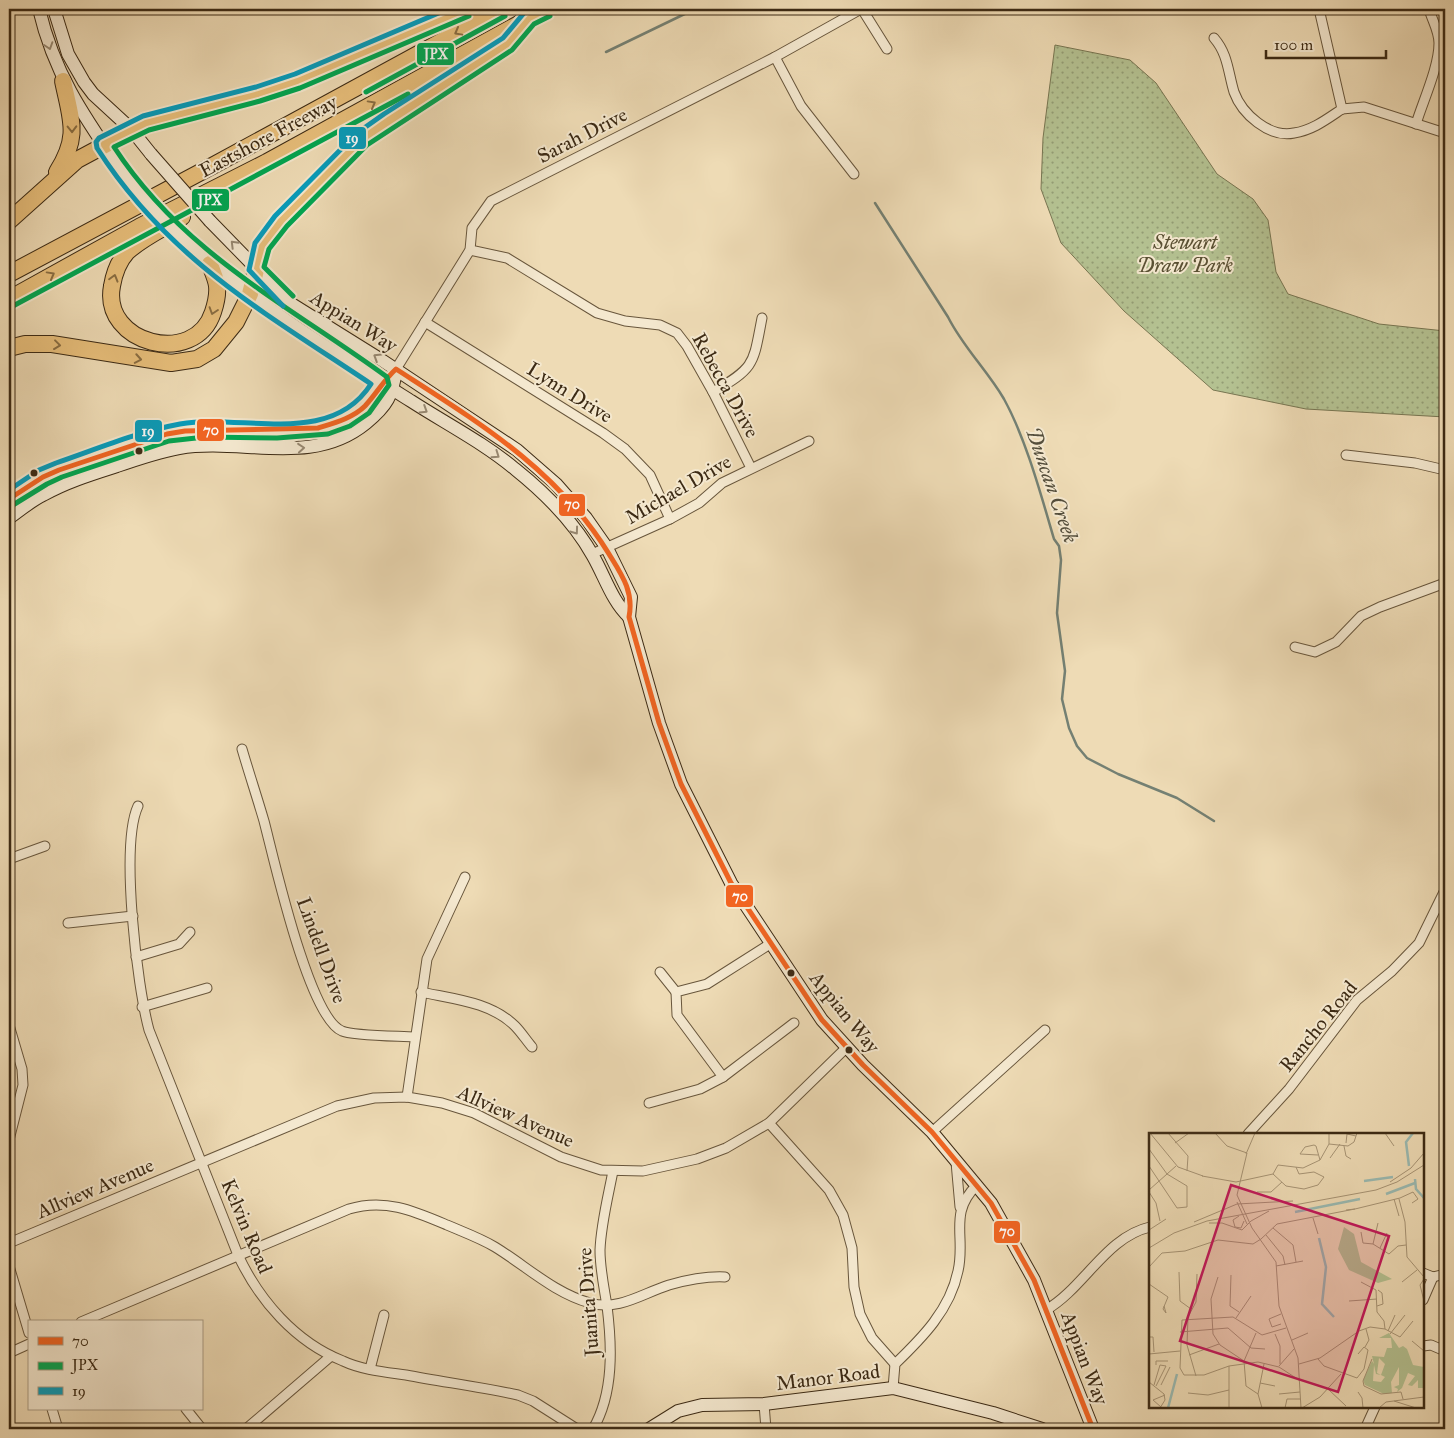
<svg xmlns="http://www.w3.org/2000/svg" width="1454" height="1438" font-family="'IM FELL Great Primer',serif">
	<defs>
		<pattern id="park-dots" width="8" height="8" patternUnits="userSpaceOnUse" patternTransform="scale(1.25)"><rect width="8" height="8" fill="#b4c191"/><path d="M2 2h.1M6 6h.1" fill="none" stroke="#949d75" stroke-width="1.8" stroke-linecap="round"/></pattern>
	</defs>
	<rect width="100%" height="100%" fill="#eedbb5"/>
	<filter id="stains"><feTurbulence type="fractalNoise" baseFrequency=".004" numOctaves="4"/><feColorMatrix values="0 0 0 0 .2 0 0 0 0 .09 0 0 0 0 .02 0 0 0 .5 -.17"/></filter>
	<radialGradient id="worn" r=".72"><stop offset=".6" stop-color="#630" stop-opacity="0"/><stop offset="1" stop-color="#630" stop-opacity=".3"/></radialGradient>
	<!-- park -->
	<polygon fill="url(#park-dots)" stroke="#787652" points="1055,45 1130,60 1156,83 1217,174 1253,199 1268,220 1276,272 1288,294 1379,324 1445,331 1445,417 1306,409 1213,390 1124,311 1061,243 1041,189 1043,138"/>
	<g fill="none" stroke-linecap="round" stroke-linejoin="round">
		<!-- stream -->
		<g stroke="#748073" stroke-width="2.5">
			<polyline points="606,52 695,9"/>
			<path d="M875 203 948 317C963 347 987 370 1004 399 1026 439 1041 495 1054 539L1059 546 1061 560 1057 613 1065 671 1062 699 1069 728 1077 746 1087 758 1118 774 1177 798 1214 821"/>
		</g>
		<defs>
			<g id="street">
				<polyline points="862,9 887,49"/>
				<polyline points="1319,9 1342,109"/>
				<path d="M1214 38C1228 54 1228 72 1234 92 1242 114 1269 138 1294 133 1313 130 1327 119 1342 109"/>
				<polyline points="775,57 801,106 854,174"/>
				<polyline points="1342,109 1364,107 1445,133"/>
				<path d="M1416 124C1423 101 1439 67 1439 43 1439 31 1432 20 1429 9"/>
				<polyline points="470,250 507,258 597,313 625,321 660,325 677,333 687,346 713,392 751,468"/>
				<polyline points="425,322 603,433 625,449 650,475 670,519"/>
				<polyline points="396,369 470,250 472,228 491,201 775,57 861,9"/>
				<path d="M713 392C756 367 753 364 762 318"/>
				<polyline points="1346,455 1415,463 1445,470"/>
				<polyline points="592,554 670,519 699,503 722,483 809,441"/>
				<polyline points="1295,647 1315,652 1336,642 1361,616 1380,607 1445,583"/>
				<path d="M242 749C249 773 257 797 264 821 274 859 309 1018 342 1031 353 1036 400 1036 414 1037"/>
				<path d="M138 806C120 845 137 986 149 1030L238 1255C259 1300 295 1342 343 1361 362 1370 385 1372 406 1375 443 1382 481 1387 518 1395L533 1401 577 1429"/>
				<polyline points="9,859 45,846"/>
				<polyline points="68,923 133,916"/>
				<polyline points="770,944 707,984 676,992 677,1015 723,1077 794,1023"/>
				<polyline points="136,957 179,944 190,932"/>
				<polyline points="660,972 676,992"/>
				<path d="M421 992C453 999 491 1002 515 1026 521 1032 526 1040 532 1047"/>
				<polyline points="142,1007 207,988"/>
				<polyline points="9,1025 22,1069 23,1085 9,1140"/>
				<polyline points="407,1097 427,959 465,877"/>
				<polyline points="649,1103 700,1089 723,1077"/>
				<polyline points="769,1123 829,1190 843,1215 852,1248 854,1287 860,1314 872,1338 895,1364"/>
				<polyline points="932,1132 1045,1030"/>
				<polyline points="1248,1134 1289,1089 1357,1000 1392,971 1419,943 1445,890"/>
				<polyline points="956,1162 960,1207"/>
				<polyline points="9,1243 337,1106 374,1098 407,1097 442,1103 474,1113 561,1157 601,1170 643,1171 697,1159 726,1148 769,1123 846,1048"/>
				<polyline points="9,1266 29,1333"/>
				<polyline points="1423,1273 1433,1277 1445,1274"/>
				<polyline points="1423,1300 1433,1277"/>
				<path d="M1046 1310C1084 1288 1106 1237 1150 1227"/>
				<path d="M81 1322 349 1209C385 1198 414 1211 447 1225 463 1232 480 1238 495 1247 526 1266 554 1293 590 1303 619 1311 641 1294 669 1285 687 1280 705 1276 725 1277"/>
				<polyline points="1423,1346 1431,1345 1445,1351"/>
				<polyline points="9,1353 29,1344"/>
				<polyline points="370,1369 384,1315"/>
				<path d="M893 1388 895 1364C922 1338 950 1310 958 1271 966 1237 948 1213 977 1185"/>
				<polyline points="764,1404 766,1429"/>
				<polyline points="52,1409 58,1429"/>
				<polyline points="186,1409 202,1429"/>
				<polyline points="246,1429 331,1356"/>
				<path d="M593 1429C614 1393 612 1346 607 1306 604 1287 600 1269 600 1250 601 1224 608 1197 613 1171"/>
				<polyline points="1365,1429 1375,1407"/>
			</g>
			<g id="secondary">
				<path d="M39 9C55 78 88 122 127 179"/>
				<polyline points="54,9 68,54 84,82 93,94 131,129 151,154"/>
				<polyline points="210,221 290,303 383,361 517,450 556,484 586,518 607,548 631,597 629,617 659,723 681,784 731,883 822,1020 863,1065 932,1132 991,1203 1034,1280 1093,1429"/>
				<path d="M177 235C248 299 330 350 411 401 445 423 484 443 515 469 545 493 574 522 593 556 605 577 612 601 629 617"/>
				<path d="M246 446C264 434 292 446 300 429"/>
				<path d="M9 499 43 477 59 470C86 461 112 452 139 444 154 438 170 432 186 430 238 425 322 445 364 408 373 399 377 386 387 378"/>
				<path d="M9 518C20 510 31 501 43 495 66 482 92 474 117 466 137 459 158 452 179 448 242 437 311 468 366 423 387 406 393 395 396 369"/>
				<polyline points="649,1429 678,1411 702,1405 764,1404 893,1388 993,1413 1042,1429"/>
			</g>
			<g id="highway">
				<path d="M57 172C80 136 71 120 63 81"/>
				<path d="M182 217C164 228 142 238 127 252 118 262 114 274 112 286 101 344 195 368 213 312 216 303 218 295 217 286 216 278 212 271 210 264"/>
				<polyline points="9,221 77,160 146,123 258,94 298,81 466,9"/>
				<polyline points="9,274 214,165 501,9"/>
				<polyline points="9,299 139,227 267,162 546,9"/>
				<polyline points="9,348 25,344 52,344 171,363 197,359 214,349 236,322 250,294 262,246 281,221 362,139 388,120 508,44 529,18"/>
			</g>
		</defs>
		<!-- street casing -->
		<use href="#street" stroke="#68563c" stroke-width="11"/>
		<!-- secondary casing -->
		<use href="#secondary" stroke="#3c2a14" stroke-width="14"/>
		<!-- highway casing -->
		<use href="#highway" stroke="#3c2a14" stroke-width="18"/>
		<!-- street -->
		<use href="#street" stroke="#f4e8cf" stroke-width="9"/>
		<!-- secondary -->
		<use href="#secondary" stroke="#f4e8cf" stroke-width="12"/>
		<!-- highway -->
		<use href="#highway" stroke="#e7be7a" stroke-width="16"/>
		<defs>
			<g id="secondary-bridge">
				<polyline points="151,154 210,221"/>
				<polyline points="127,179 177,235"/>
			</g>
		</defs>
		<!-- secondary-bridge casing -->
		<use href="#secondary-bridge" stroke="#3c2a14" stroke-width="14" stroke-linecap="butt"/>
		<!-- secondary-bridge -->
		<use href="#secondary-bridge" stroke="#f4e8cf" stroke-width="12"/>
		<defs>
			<path id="bus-1" d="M9 499 43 477 59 470 167 434 185 431 318 428C334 423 353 418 365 406 376 394 384 380 396 369 478 422 557 469 609 554 622 575 634 592 629 617L659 723 681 784 731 883 822 1020 863 1065 932 1132 991 1203 1034 1280 1093 1429"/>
			<g id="bus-2">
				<polyline points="366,92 505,16"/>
				<polyline points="293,296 264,267 269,249 287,226 367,145 512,50 534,24 550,16"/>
				<polyline points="13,306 408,94"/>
				<path d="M13 505 47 484 62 477 169 441 205 437 277 438 328 434 350 426 369 413 389 385 387 377C287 304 184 254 114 147L149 130 260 101 300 88 469 16"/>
			</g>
			<g id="bus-3">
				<polyline points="283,306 249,270 255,243 275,216 357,133 384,114 503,38 524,13 530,9"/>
				<path d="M9 490 39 470 56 463C97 449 137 432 180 424 242 413 330 448 371 384 265 313 168 259 97 148L96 142 99 138 143 116 256 87 295 74 448 9"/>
			</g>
		</defs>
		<!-- bus-1 casing -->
		<use href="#bus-1" stroke="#f4e8cf" stroke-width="9"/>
		<!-- bus-2 casing -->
		<use href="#bus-2" stroke="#f4e8cf" stroke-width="9"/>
		<!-- bus-3 casing -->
		<use href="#bus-3" stroke="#f4e8cf" stroke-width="9"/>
		<!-- bus-1 -->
		<use href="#bus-1" stroke="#f26522" stroke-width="5"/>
		<!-- bus-2 -->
		<use href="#bus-2" stroke="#00a651" stroke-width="5"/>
		<!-- bus-3 -->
		<use href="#bus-3" stroke="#069cbb" stroke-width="5"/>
	</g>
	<!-- one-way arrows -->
	<defs><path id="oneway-chevron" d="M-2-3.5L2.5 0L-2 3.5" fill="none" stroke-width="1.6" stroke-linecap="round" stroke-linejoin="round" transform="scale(1.25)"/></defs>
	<g stroke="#896d42">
		<use href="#oneway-chevron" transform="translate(458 32) rotate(151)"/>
		<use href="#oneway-chevron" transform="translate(372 104) rotate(-29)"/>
		<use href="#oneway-chevron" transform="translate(72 129) rotate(89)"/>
		<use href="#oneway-chevron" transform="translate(51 275) rotate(-29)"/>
		<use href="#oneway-chevron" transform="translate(114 278) rotate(-74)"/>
		<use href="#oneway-chevron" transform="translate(213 311) rotate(108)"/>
		<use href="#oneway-chevron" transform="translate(57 345) rotate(7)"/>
		<use href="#oneway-chevron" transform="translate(138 359) rotate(10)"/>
	</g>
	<g stroke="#988972">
		<use href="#oneway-chevron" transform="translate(49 46) rotate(72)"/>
		<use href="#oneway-chevron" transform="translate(234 244) rotate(-135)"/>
		<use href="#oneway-chevron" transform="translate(377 357) rotate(-148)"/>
		<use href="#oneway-chevron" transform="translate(424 410) rotate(32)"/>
		<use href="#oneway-chevron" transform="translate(301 448) rotate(-5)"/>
		<use href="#oneway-chevron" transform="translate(496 455) rotate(35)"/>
		<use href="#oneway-chevron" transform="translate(575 531) rotate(54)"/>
	</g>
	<!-- markers -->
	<g fill="#3c2a14" stroke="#f4e8cf" stroke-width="2">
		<circle cx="139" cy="451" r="4.5"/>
		<circle cx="34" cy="473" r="4.5"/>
		<circle cx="791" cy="973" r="4.5"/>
		<circle cx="849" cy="1050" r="4.5"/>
	</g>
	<g text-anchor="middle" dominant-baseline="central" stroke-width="4" stroke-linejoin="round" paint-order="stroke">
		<!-- street labels -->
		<g font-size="20" fill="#3c2a14" stroke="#f4e8cf">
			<text transform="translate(582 135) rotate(-27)">Sarah Drive</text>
			<text transform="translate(268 136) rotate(-28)">Eastshore Freeway</text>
			<text transform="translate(354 321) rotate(32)">Appian Way</text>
			<text transform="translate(726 385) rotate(61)">Rebecca Drive</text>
			<text transform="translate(570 392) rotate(32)">Lynn Drive</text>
			<text transform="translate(678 489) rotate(-30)">Michael Drive</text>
			<text transform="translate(322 950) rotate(70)">Lindell Drive</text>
			<text transform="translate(845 1012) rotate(51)">Appian Way</text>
			<text transform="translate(1318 1026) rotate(-51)">Rancho Road</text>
			<text transform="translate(516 1116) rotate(24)">Allview Avenue</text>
			<text transform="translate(95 1188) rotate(-23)">Allview Avenue</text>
			<text transform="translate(247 1226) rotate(67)">Kelvin Road</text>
			<text transform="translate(588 1302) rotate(-94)">Juanita Drive</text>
			<text transform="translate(1085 1358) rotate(69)">Appian Way</text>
			<text transform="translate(828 1377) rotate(-7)">Manor Road</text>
		</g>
		<!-- park labels -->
		<g font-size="20" font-style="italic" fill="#5a5033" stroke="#f4e8cf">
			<text x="1185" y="242">Stewart<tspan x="1185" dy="23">Draw Park</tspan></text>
		</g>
		<!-- water labels -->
		<g font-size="21" font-style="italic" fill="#544e3c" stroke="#f4e8cf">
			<text transform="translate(1052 485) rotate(71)">Duncan Creek</text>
		</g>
	</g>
	<!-- overview -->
	<g transform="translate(1149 1133)">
		<rect width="275" height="275" fill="#eedbb5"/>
		<path d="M240 200 250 215 254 213 258 216 264 232 275 234V255H269V247L263 253 259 252 266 243 259 240 253 255 248 259 249 256 245 254 250 252V234L242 249 243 260 235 261 216 252 214 247 223 228 225 231 223 223 235 224 238 215H243L242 205H230ZM230 225 236 231 232 242 236 244 232 249 224 248 225 232 227 241 232 242 228 240Z" fill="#b4c191" fill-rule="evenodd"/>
		<path d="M195 94 205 101 212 129 243 146 229 150 200 137 189 116Z" fill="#b4c191"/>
		<path fill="none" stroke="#9abab2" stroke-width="2.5" d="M260 33 257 9 264 0M266 46 267 56 275 65M215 48 244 44M237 61 266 50M146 79 211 66M170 105 177 134 173 171 185 184M19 275 28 241"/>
		<path fill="none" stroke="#a79475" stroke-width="1" d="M1 0 29 34 54 43M19 0 39 23 38 38M66 0 78 13 98 20M236 0 245 13M26 10 40 0M197 10 198 1 207 3M180 11 199 13 205 9 208 0M195 13 197 23 202 26M0 16 18 41 38 53V74L28 75 0 33M98 20 88 62 103 95 127 129 130 173 149 225 152 275M97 21 106 0M169 22 151 21 156 14 165 12 167 13 171 27M181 25 191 11M124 41 129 32 154 35 171 27 180 11V0M53 43 87 49 124 41 137 53 155 56 169 52 175 44 165 39 150 41 147 34M241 49 262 35 275 20M0 57 27 33M0 59 7 70 11 88M108 59H122L133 49M251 65 264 59 269 66 263 70M245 66 250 83M250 66 256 89 258 124 275 144M88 69 98 91M206 76 251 65M90 83 84 87 86 94 92 95 95 88M164 85 169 101M45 89 88 71 144 68M60 90H73L93 97 102 88 120 78M124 95 144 112 147 129M0 97 17 86M212 99 214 110 224 111M117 102 134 123 136 132M112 106 128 91 206 76 197 77M224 111 240 121 249 113 257 112M224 111 229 90M0 115 25 100 58 88 227 57 248 49 275 32M231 115 238 100M127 133 154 128M0 134 13 120 36 118 69 107 104 111 112 106M30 139 31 168 42 176M82 142 81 173 90 179M69 144 62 166 64 201 71 212 95 228 97 253 109 261M275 146 271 152 275 168M212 149 227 157 228 179 235 188 236 196M253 149 268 137M0 151 19 164 14 176 17 180 15 173M200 168 228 166M228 173 234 171 233 160 229 157M87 185 102 163M132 191 123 194 120 186 132 181M137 195 113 202 84 184 33 187 31 235 35 242H55L80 233 109 229 130 234 150 247M236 196 251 204 264 188M239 198 246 182M31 199 79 195 102 215 116 216M126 201 131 213V231M241 201 256 182M0 204H4L5 219M143 207 159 200M263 208 275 218M216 214 220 207 217 196M0 221 31 218M40 222 70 211M169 226 175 233 208 245 215 236 219 217 215 214 209 221M223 226 214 248 215 253 232 261 252 259 254 266M95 228 107 200M150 231 171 225 210 198 221 194 236 196M7 232V228H19M130 233 145 216M47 243 38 212 39 184 47 169 48 141M0 249 15 261 16 267 11 275M111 250 126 253M5 252 11 232 17 233 7 253M12 252 21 234M179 256 197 273M209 259 213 265 214 275M39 260 59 262 80 257M130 261 151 259M245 268 267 275M12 274 4 267 16 262M80 275V233M113 275 109 261 115 231M136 275 138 266H151M153 275 171 264 192 241M230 275 237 269 275 264"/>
		<path fill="#c2185b" fill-opacity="0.15" stroke="#c2185b" stroke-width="2.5" d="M82 52 240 103 189 259 31 208Z"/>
		<rect width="275" height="275" fill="none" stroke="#3c2a14" stroke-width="2.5"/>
	</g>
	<g stroke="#f4e8cf" stroke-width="2">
		<rect x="416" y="42" width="39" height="24" rx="5" fill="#00a651"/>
		<rect x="338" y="126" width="29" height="24" rx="5" fill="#069cbb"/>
		<rect x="191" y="188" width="39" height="24" rx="5" fill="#00a651"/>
		<rect x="196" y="418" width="29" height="24" rx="5" fill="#f26522"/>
		<rect x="134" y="419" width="29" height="24" rx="5" fill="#069cbb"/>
		<rect x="558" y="493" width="28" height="24" rx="5" fill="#f26522"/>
		<rect x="725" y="884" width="29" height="24" rx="5" fill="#f26522"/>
		<rect x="993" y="1220" width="28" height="24" rx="5" fill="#f26522"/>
	</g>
	<g font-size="14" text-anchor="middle" font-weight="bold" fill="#fff">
		<text x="436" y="59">JPX</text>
		<text x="352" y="143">19</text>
		<text x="210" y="205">JPX</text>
		<text x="211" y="435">70</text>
		<text x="148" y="436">19</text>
		<text x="572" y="509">70</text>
		<text x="740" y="901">70</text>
		<text x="1007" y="1236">70</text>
	</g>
	<!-- margin -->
	<rect width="1454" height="1438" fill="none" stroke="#eedbb5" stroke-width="30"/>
	<rect x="10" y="10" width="1434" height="1418" fill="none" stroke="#3c2a14" stroke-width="2.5"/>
	<rect x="15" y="15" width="1424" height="1408" fill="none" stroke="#3c2a14"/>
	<!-- legend -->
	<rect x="28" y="1320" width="175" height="90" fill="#f4e8cf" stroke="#aa9c84"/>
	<rect x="38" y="1337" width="25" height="8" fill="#f26522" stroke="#aa9c84"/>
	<text x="72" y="1346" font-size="15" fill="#3c2a14">70</text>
	<rect x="38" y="1362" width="25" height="8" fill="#00a651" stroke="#aa9c84"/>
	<text x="72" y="1370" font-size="15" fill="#3c2a14">JPX</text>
	<rect x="38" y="1387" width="25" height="8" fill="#069cbb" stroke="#aa9c84"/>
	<text x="72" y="1396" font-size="15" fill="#3c2a14">19</text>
	<!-- scale -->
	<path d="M1266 50v8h120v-8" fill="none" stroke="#3c2a14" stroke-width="2.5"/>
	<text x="1274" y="50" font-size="15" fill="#3c2a14" stroke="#f4e8cf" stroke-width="4" paint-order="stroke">100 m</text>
	<rect width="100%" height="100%" filter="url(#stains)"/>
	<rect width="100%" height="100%" fill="url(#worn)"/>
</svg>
